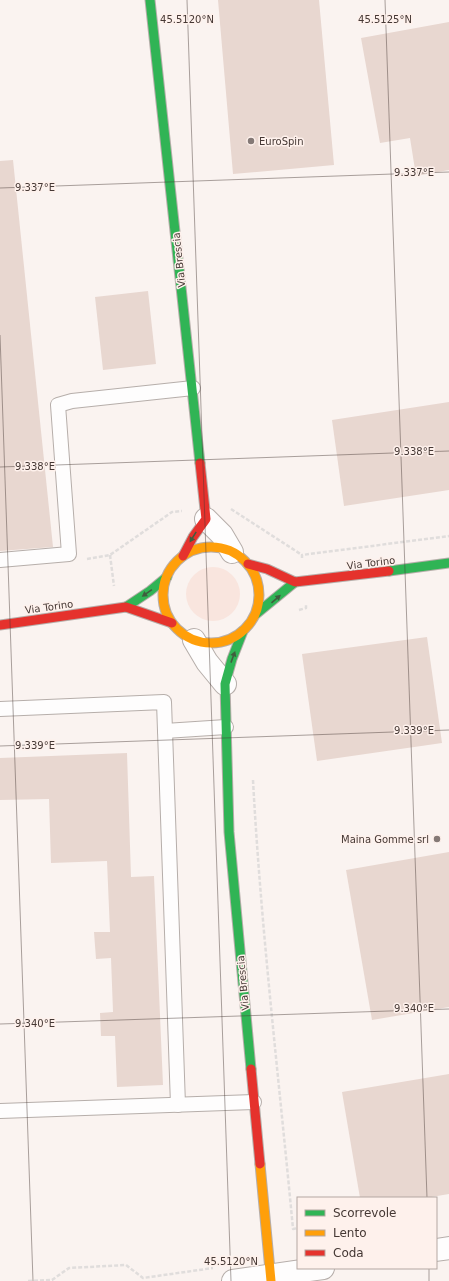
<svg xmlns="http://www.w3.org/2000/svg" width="449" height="1281" font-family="'DejaVu Sans',sans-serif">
	<rect width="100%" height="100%" fill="#faf3f0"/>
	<!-- green -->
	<circle fill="#f9e5de" cx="213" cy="594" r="27"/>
	<!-- building -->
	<g fill="#e8d7d0">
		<polygon points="218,0 319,0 334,165 233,174"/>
		<polygon points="449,22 449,170 416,176 410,138 380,143 361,38"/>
		<polygon points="13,160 53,547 0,551 0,161"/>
		<polygon points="148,291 156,364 103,370 95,297"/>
		<polygon points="449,402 449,490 344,506 332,420"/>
		<polygon points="427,637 442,743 317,761 302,654"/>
		<polygon points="127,753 131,877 154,876 163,1085 117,1087 115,1036 101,1036 100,1013 113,1012 111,958 96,959 94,932 110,932 107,861 51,863 49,799 0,800 0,758"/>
		<polygon points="449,852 449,1007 372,1020 346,870"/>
		<polygon points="449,1074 449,1194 425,1198 360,1198 342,1092"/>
	</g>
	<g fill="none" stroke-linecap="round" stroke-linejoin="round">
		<defs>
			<g id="lane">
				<polyline points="0,560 69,554 58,405 72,401 193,388"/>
				<polyline points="0,709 164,702 178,1105"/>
				<polyline points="165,731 226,727"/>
				<polyline points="0,1111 254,1102"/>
			</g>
			<g id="street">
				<polyline points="206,519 222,535 232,552"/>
				<polyline points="194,640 207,662 225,684"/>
				<polyline points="436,1250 449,1248"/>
				<polyline points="233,1281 323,1268"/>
			</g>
			<g id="fast">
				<polyline points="150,0 200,463"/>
				<polyline points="389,571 449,563"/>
				<polyline points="126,607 150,591 167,577"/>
				<polyline points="256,614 295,582"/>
				<polyline points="243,631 232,659 225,684 229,832 251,1069"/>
			</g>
			<g id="slow">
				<circle cx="211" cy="595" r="48"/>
				<polyline points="260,1164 271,1281"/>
			</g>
			<g id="jam">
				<polyline points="183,556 193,537 206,519 200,463"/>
				<polyline points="248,564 267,569 295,582 389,571"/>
				<polyline points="0,625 126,607 172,623"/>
				<polyline points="251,1069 260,1164"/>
			</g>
		</defs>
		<!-- lane casing -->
		<use href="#lane" stroke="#b6aeaa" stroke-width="16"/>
		<!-- street casing -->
		<use href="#street" stroke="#b6aeaa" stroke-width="24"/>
		<!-- fast casing -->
		<use href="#fast" stroke="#b6aeaa" stroke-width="11"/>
		<!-- slow casing -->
		<use href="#slow" stroke="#b6aeaa" stroke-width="11"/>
		<!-- jam casing -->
		<use href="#jam" stroke="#b6aeaa" stroke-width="11"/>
		<!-- path -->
		<g stroke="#e0dddc" stroke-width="2.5" stroke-dasharray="4 2" stroke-linecap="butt">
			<polyline points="231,509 302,555"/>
			<polyline points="110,555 114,586"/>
			<polyline points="302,558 302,555 449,536"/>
			<polyline points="87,559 110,555 172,512 182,511"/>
			<polyline points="299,610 306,608 306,605"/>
			<path d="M253 780C261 930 279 1079 293 1229L298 1228"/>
			<polyline points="28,1281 52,1280 69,1268 126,1265 143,1278 213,1268"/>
		</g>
		<!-- lane -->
		<use href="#lane" stroke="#fefdfd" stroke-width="14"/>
		<!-- street -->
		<use href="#street" stroke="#fefdfd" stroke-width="22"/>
		<!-- fast -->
		<use href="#fast" stroke="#30b455" stroke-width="9"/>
		<!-- slow -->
		<use href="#slow" stroke="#ff9f0a" stroke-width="9"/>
		<!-- jam -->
		<use href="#jam" stroke="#e5322d" stroke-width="9"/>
	</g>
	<!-- one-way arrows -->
	<defs><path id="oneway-solid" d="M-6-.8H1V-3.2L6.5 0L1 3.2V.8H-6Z"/></defs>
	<g fill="#3f5d3e">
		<use href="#oneway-solid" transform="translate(193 537) rotate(122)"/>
		<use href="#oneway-solid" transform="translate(147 593) rotate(145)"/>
		<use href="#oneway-solid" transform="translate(276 599) rotate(-41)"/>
		<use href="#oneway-solid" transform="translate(233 657) rotate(-70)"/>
	</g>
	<!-- ticks -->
	<path fill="none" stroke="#453834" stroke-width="1" stroke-opacity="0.45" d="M187 0 231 1281M385 0 427 1198M0 188 449 172M0 335 33 1281M0 467 449 451M0 746 449 730M0 1024 449 1009M429 1268V1281"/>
	<!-- markers -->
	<g fill="#847976" stroke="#fef1ec" stroke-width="1.5">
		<circle cx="251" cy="141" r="4"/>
		<circle cx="437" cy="839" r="4"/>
	</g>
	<g text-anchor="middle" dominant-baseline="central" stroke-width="3" stroke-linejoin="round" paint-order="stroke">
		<!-- poi labels -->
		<g font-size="10" fill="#453834" stroke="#fef1ec" text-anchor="start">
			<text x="259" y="141">EuroSpin</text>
			<text x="429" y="839" text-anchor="end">Maina Gomme srl</text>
		</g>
		<!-- street labels -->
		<g font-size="10" fill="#453834" stroke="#fef1ec">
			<text transform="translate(179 260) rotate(-96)">Via Brescia</text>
			<text transform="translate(371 563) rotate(-7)">Via Torino</text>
			<text transform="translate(49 607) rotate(-8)">Via Torino</text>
			<text transform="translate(243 983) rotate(-95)">Via Brescia</text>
		</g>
	</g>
	<g font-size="10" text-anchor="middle" fill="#453834" stroke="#fef1ec" stroke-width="3" stroke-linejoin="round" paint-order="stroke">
		<text x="187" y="23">45.5120°N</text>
		<text x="385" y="23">45.5125°N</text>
		<text x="414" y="176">9.337°E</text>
		<text x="35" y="191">9.337°E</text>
		<text x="414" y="455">9.338°E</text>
		<text x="35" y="470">9.338°E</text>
		<text x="414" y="734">9.339°E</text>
		<text x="35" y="749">9.339°E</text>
		<text x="414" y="1012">9.340°E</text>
		<text x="35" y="1027">9.340°E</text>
		<text x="231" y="1265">45.5120°N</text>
	</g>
	<!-- legend -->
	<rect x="297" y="1197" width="140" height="72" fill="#fef1ec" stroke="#b4a7a2"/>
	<rect x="305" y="1210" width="20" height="6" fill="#30b455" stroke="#b4a7a2"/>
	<text x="333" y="1217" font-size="12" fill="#453834">Scorrevole</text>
	<rect x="305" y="1230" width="20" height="6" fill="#ff9f0a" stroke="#b4a7a2"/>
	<text x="333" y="1237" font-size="12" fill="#453834">Lento</text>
	<rect x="305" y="1250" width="20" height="6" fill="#e5322d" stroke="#b4a7a2"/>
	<text x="333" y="1257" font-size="12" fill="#453834">Coda</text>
</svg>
